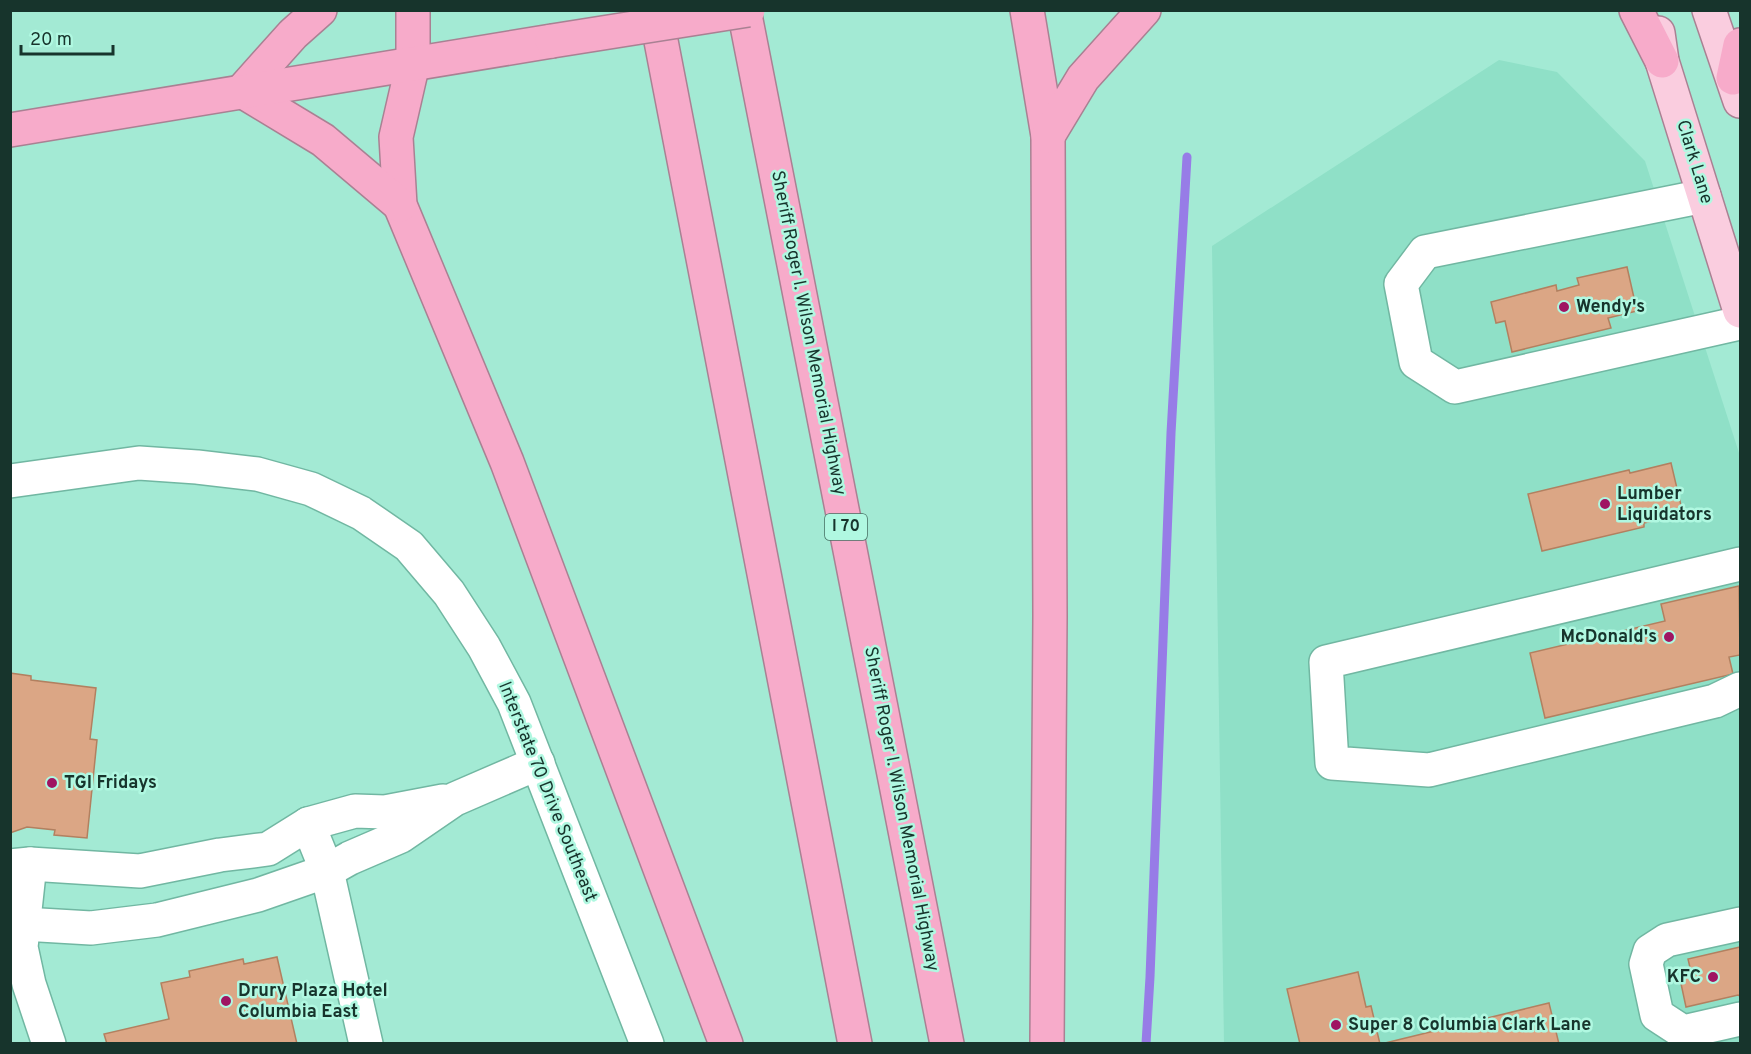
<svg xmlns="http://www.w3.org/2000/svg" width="1751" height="1054" font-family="Overpass,sans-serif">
	<rect width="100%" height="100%" fill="#a3ead4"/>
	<!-- built -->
	<polygon fill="#8fe0c7" points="1499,60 1557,72 1645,161 1740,456 1740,1043 1224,1043 1212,246"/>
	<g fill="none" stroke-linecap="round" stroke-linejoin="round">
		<!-- stream -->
		<polyline stroke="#977ce7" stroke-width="9" points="1146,1044 1150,977 1171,433 1187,157"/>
	</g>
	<!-- building -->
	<g fill="#dba685" stroke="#b28060" stroke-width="1.5">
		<polygon points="1627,267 1637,311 1608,318 1611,328 1512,352 1505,321 1496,323 1491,302 1556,285 1557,291 1579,285 1577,278"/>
		<polygon points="1671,463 1683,514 1644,523 1644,527 1542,551 1528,494 1629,470 1630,473"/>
		<polygon points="1739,586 1740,655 1729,657 1733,674 1545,718 1530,653 1665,621 1661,604"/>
		<polygon points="10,673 31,676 31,680 96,688 90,739 97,740 87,838 54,835 55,830 27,827 10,833"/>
		<polygon points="1740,947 1740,996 1738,995 1686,1007 1680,979 1692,976 1688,959"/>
		<polygon points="277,957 297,1044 107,1044 104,1034 169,1019 161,983 190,977 189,971 243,959 244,964"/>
		<polygon points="1358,972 1366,1007 1371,1006 1380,1044 1300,1044 1287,989"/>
		<polygon points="1549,1003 1559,1044 1381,1044"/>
	</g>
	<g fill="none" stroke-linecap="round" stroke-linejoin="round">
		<defs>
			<g id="minor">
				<polyline points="1704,196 1425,252 1401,284 1416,362 1455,387 1740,323"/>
				<polyline points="10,481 139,463 197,467 257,474 311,489 361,513 409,546 449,593 484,647 514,703 647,1044"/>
				<polyline points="1740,564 1326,662 1332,763 1429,770 1715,701 1740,689"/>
				<polyline points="308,824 327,871 366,1044"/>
				<polyline points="30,864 21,947 29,984 49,1044"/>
				<polyline points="10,866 30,864 140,871 220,855 268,849 308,824 355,811 385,812 443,801"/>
				<polyline points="23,924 91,928 157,920 258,895 327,871 350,858 401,836 455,799 538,763"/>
				<polyline points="1740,924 1667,940 1650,951 1646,964 1657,1015 1683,1032 1740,1019"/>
			</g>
			<g id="major">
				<polyline points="1709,10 1740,101"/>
				<polyline points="1658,33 1662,61 1740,311"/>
			</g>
			<g id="highway">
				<polyline points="413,10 413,63 396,137 400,205 507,462 726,1044"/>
				<polyline points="655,10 855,1044"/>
				<polyline points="744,10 947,1044"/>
				<polyline points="1027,10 1048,136 1050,616 1047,1044"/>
				<polyline points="1636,10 1662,61"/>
				<polyline points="1733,78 1740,45"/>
				<polyline points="242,91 323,140 400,205"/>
				<polyline points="242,91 293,34 320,10"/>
				<polyline points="10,130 552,41"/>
				<polyline points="1048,136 1083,78 1144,10"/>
			</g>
		</defs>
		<!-- minor casing -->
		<use href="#minor" stroke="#71b7a2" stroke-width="36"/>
		<!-- major casing -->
		<use href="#major" stroke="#a98193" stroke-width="36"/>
		<!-- highway casing -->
		<use href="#highway" stroke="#a98193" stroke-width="36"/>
		<!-- minor -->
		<use href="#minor" stroke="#fff" stroke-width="33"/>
		<!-- major -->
		<use href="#major" stroke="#facddf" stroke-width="33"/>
		<!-- highway -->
		<use href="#highway" stroke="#f7abca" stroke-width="33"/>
		<defs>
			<polyline id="highway-bridge" points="552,41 748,10"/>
		</defs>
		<!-- highway-bridge casing -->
		<use href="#highway-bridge" stroke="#a98193" stroke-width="36" stroke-linecap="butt"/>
		<!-- highway-bridge -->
		<use href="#highway-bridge" stroke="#f7abca" stroke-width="33"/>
	</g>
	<!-- markers -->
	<g fill="#9f1562" stroke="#b0f8e1" stroke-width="2">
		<circle cx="1564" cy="307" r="6"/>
		<circle cx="1605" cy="504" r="6"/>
		<circle cx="1669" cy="637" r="6"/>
		<circle cx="52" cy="783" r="6"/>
		<circle cx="1713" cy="977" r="6"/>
		<circle cx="226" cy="1001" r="6"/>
		<circle cx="1336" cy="1025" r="6"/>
	</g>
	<g text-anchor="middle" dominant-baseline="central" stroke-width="5" stroke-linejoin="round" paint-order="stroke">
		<!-- shield labels -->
		<rect fill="#b0f8e1" stroke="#456f62" stroke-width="1.5" x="825" y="514" width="42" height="26" rx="4.5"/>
		<g font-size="16" font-weight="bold" fill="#17342c">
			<text x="846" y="527">I 70</text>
		</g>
		<!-- street labels -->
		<g font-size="18" fill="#17342c" stroke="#b0f8e1">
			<text transform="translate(1694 162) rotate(73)">Clark Lane</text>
			<text transform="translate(808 333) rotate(79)">Sheriff Roger I. Wilson Memorial Highway</text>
			<text transform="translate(547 792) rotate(68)">Interstate 70 Drive Southeast</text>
			<text transform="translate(901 809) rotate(79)">Sheriff Roger I. Wilson Memorial Highway</text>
		</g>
		<!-- poi labels -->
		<g font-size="18" font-weight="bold" fill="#17342c" stroke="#b0f8e1" text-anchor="start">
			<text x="1576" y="307">Wendy's</text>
			<text x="1617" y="494">Lumber<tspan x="1617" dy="21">Liquidators</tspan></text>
			<text x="1657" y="637" text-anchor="end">McDonald's</text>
			<text x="64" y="783">TGI Fridays</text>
			<text x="1701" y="977" text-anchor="end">KFC</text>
			<text x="238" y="991">Drury Plaza Hotel<tspan x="238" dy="21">Columbia East</tspan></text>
			<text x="1348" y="1025">Super 8 Columbia Clark Lane</text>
		</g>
	</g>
	<!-- border -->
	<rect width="1751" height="1054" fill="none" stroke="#17342c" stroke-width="24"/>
	<!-- scale -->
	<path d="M21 45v9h92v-9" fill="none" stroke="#17342c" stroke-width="3"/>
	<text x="30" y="45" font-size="18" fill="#17342c" stroke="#b0f8e1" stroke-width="4.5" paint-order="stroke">20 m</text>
</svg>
